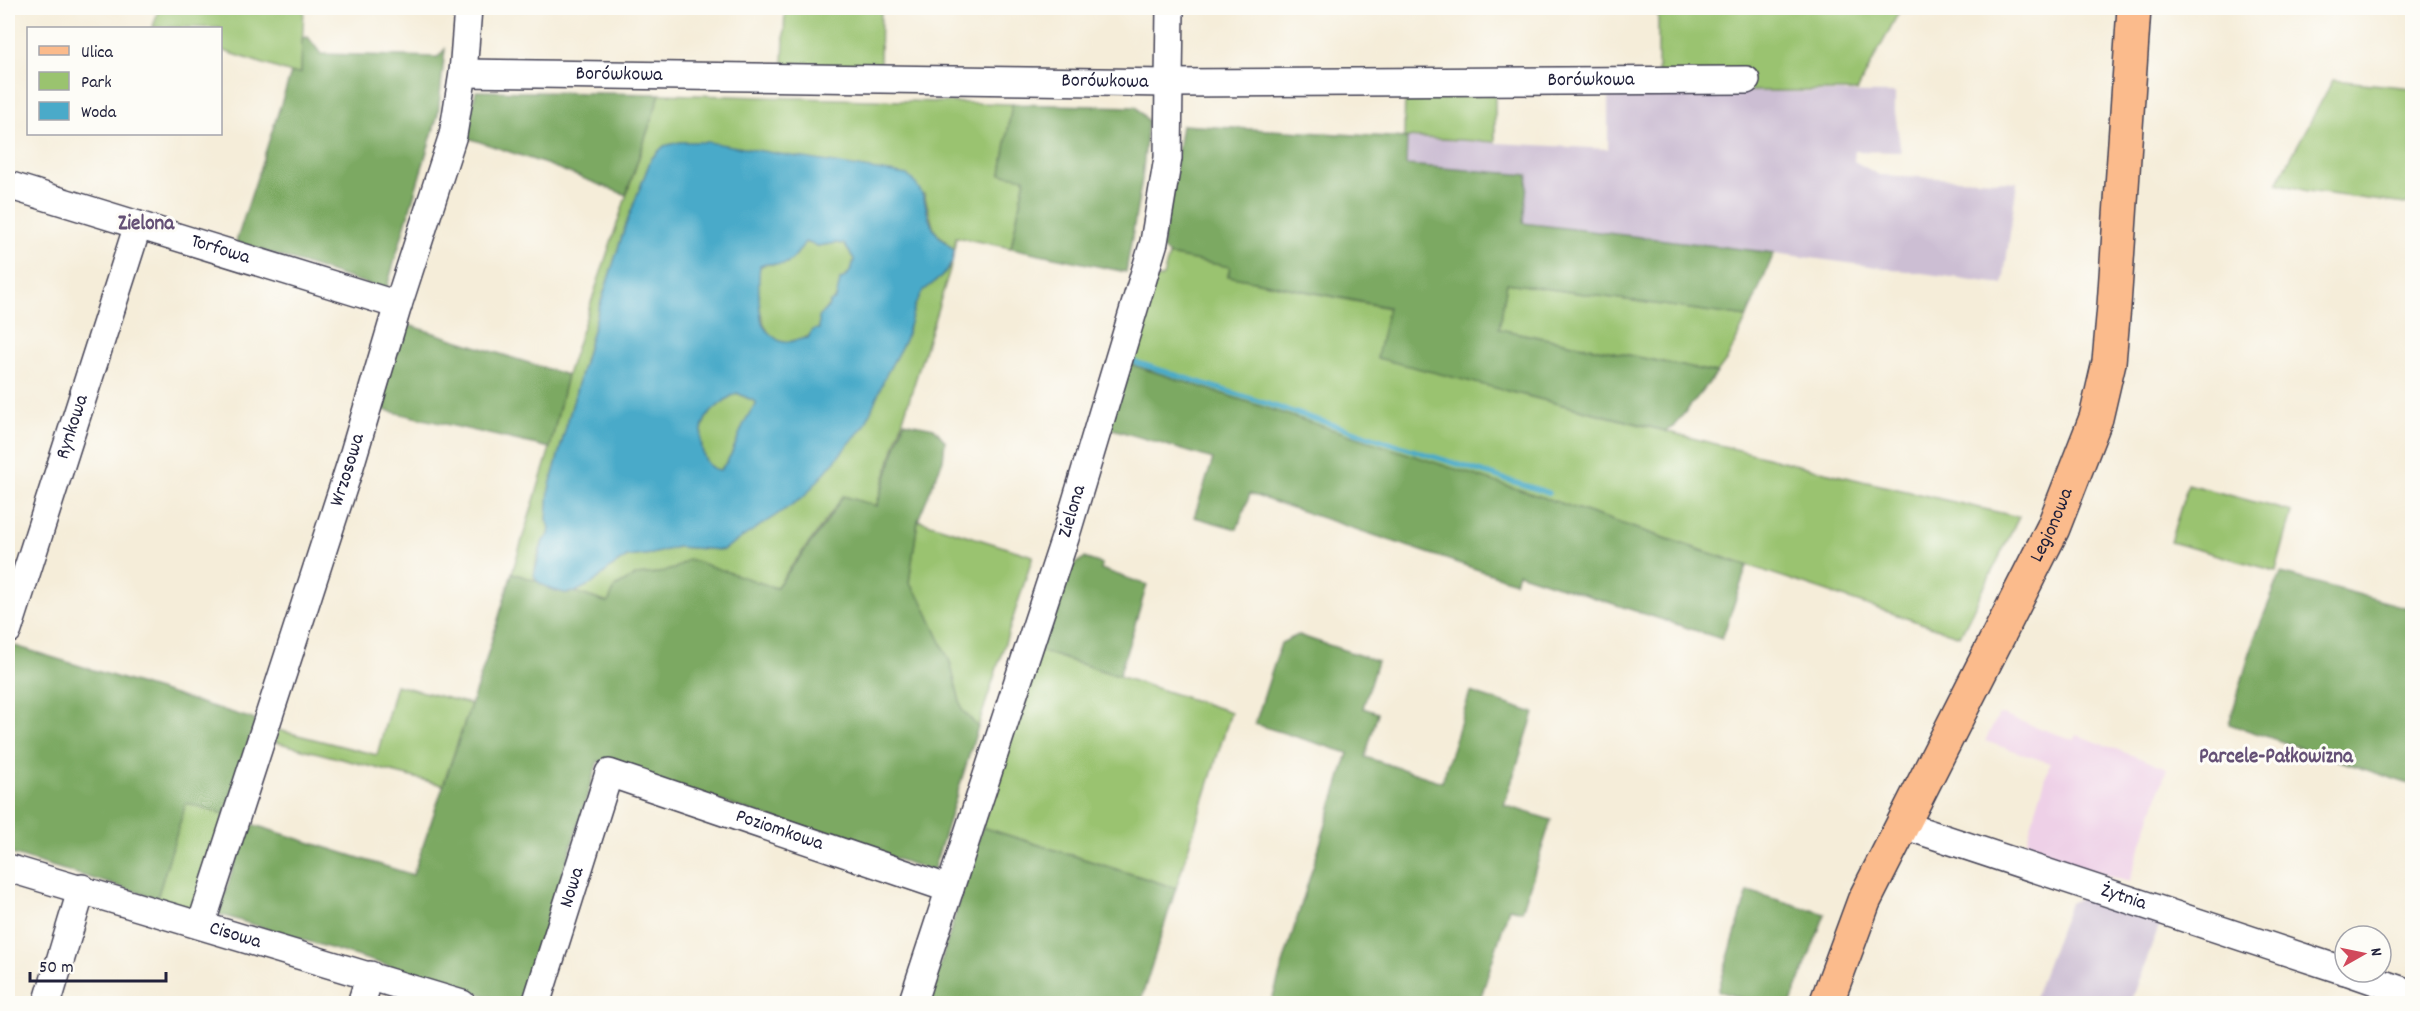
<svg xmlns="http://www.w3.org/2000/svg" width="2420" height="1011" font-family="Dekko,sans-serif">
	<rect width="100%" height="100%" fill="#fdfcf7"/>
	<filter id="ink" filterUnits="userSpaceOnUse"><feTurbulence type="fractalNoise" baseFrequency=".0167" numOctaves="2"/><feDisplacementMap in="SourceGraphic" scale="12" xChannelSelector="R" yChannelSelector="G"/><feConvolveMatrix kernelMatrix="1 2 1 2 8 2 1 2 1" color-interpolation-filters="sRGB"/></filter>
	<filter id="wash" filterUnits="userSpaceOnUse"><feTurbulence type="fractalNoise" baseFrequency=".008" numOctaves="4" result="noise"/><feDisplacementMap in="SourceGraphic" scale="24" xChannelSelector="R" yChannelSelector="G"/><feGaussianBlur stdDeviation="1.35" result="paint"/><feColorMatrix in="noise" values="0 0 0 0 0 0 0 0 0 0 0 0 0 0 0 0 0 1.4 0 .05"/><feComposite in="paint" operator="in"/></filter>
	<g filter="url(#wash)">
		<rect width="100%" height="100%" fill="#f5edd9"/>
		<!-- built -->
		<polygon fill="#eed0e7" points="1999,714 2074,740 2077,735 2167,768 2129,882 2024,850 2050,763 1985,741"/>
		<!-- industrial -->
		<g fill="#ccbed3">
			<polygon points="1608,91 1895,93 1895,112 1901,152 1855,151 1854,161 1879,175 2017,182 2003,284 1774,253 1523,223 1405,165 1407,138 1608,149"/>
			<polygon points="2080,898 2160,923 2131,1003 2032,1004 2070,903"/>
		</g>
		<!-- green -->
		<g fill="#9ac36f" stroke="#5e7255" stroke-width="1.5">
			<polygon points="159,8 304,8 301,73 291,73 221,50 220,28 153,27"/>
			<polygon points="785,8 881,8 880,68 783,66"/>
			<polygon points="1658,8 1901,8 1857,91 1752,91 1658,74"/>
			<polygon points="2333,80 2412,88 2412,205 2307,191 2277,183"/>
			<polygon points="1405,90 1495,90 1495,142 1404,137"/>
			<polygon points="660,94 1012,104 1001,174 1025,177 1011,248 956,237 954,250 934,230 924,194 664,146 651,159 625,227 599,308 549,489 547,520 550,528 549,535 543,541 537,558 534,575 537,581 512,573 550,448 567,375"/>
			<path d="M804 242 818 246 836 243 844 244 854 259C853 268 849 276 840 280 838 303 835 295 824 311 820 316 822 324 818 329 811 338 808 336 799 339 794 340 791 343 785 342 757 341 756 286 760 266 771 262 776 265 784 264 793 262 800 249 804 242Z"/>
			<polygon points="1169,255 1230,267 1228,276 1389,308 1378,358 1841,476 2019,517 1960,636 1551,500 1129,364 1155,280 1163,276"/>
			<path d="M952 263 876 506 843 496C822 528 797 557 776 588L689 560 674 569 658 573 636 575 615 587 608 603 575 592 593 583 610 568 627 557 652 554 677 547 723 550 753 529 887 373 905 340 915 305 923 291 941 277Z"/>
			<polygon points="1507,283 1747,317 1728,358 1717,373 1498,329"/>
			<path d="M737 393 756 402V406C738 424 738 452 720 470 699 470 697 430 707 417 713 409 728 397 737 393Z"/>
			<polygon points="2188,484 2292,512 2276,571 2170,542"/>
			<polygon points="918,520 1033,556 978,727 962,710 950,662 909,583"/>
			<polygon points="1037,650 1231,712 1176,888 982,827"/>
			<polygon points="396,685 471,704 443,785 275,742 278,730 377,755"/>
			<polygon points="186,802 225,814 196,910 157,898"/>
		</g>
		<!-- forest -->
		<g fill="#7ba962" stroke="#4e664e" stroke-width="1.5">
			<polygon points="308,37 321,54 438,57 445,49 438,114 386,290 236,242 291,73 301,73 302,38"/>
			<polygon points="476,91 660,94 626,195 546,164 465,137"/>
			<polygon points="1012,104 1136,107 1148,121 1142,179 1126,272 1011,248 1025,178 1001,174"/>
			<polygon points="1182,125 1407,138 1406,165 1528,175 1523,223 1774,253 1747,317 1507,283 1499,329 1717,373 1673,427 1666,431 1377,358 1388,307 1228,276 1230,267 1169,255 1162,248"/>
			<polygon points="402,323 567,375 550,448 379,409"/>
			<polygon points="1129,364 1551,500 1747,566 1722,639 1518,573 1515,582 1250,494 1237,529 1194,517 1213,459 1109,428"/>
			<polygon points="904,422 934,428 945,441 943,460 918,520 909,583 921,599 950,662 962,710 978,727 933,871 598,761 523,1003 510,1003 218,914 248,823 413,875 485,663 512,573 537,581 550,589 565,593 575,592 608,603 615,587 636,575 658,573 674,569 689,559 776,588 826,523 843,496 877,506"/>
			<polygon points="1084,558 1102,564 1101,569 1147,585 1119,676 1037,650 1062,572"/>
			<polygon points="2281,573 2412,609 2412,785 2229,724 2254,639"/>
			<polygon points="1298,635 1377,661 1363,708 1378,713 1365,757 1442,782 1470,692 1534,713 1504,805 1551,820 1522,911 1509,908 1479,1003 1271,1003 1348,753 1255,724 1281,643"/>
			<polygon points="12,645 256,720 225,814 186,803 157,898 8,853 8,662"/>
			<polygon points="982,827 1176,888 1140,1003 928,1004"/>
			<polygon points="1748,891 1825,914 1791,1003 1740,1003 1741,998 1718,991"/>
		</g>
		<!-- water -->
		<path fill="#4aaac9" stroke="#366682" stroke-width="1.5" fill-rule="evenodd" d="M680 142H707L907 175C932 198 921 206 934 230 938 237 948 244 954 250L952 263 941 277 923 291 915 305 905 340 887 373 865 425 804 497 723 550 677 547 652 554 627 557 610 568 593 583 575 592 565 593 550 589 537 581 534 575 543 541 549 535 550 528 547 520 549 489 599 308 625 227 651 159 664 146ZM805 242 818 246 836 243 844 244 854 259C853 268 849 276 840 280L836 299 830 302 828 307 819 316V329L812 330 808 338C799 338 789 345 780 341 776 339 767 332 765 328 758 320 758 278 760 266 772 261 775 266 784 264 793 262 800 249 805 242ZM737 393 756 402V405C738 424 738 452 720 470 699 470 697 430 707 417 713 409 728 397 737 393Z"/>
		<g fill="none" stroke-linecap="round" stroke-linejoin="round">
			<!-- stream -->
			<polyline stroke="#4aaac9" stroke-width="5" points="1135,362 1549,493"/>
		</g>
	</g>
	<g filter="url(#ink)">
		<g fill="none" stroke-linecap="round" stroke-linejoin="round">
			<defs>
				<g id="minor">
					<path id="s1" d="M463 73 1168 83 1746 80"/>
					<path id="s2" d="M8 185 398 305"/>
					<path id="s3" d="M8 630 138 225"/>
					<path id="s4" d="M1903 825 2345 971"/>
					<path id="s5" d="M8 868 462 1004"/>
					<path id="s6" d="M201 925 350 466 398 305 453 135 463 73 468 8"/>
					<polyline points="2349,972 2412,994"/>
					<polyline points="47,1004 82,888"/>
					<polyline points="361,1004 370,975"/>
					<path id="s7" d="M536 1004 609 773 950 889"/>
					<path id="s8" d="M912 1004 1065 538 1154 242 1168 158 1170 8"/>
				</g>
				<g id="major">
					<path id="s9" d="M1826 1004 1864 901 2053 528 2096 418 2109 362 2114 306 2134 8"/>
				</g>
			</defs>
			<!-- minor casing -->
			<use href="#minor" stroke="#424053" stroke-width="30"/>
			<!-- major casing -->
			<use href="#major" stroke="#424053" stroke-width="36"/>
			<!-- minor -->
			<use href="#minor" stroke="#fff" stroke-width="27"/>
			<!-- major -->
			<use href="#major" stroke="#fbbb8c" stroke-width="33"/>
		</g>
	</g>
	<g text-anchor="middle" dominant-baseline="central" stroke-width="6" stroke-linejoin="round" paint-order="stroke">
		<!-- street labels -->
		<g font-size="20" fill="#22223b" stroke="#fdfcf7">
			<text stroke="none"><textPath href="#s1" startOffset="156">Borówkowa</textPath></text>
			<text stroke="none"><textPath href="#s1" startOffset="1128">Borówkowa</textPath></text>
			<text stroke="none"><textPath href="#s1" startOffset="642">Borówkowa</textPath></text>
			<text stroke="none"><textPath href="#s2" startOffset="222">Torfowa</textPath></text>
			<text stroke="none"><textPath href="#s3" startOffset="213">Rynkowa</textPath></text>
			<text stroke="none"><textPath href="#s6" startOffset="478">Wrzosowa</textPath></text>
			<text stroke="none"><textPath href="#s8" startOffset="518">Zielona</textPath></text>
			<text stroke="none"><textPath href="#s9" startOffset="530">Legionowa</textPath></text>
			<text stroke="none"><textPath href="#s7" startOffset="422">Poziomkowa</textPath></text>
			<text stroke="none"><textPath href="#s7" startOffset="122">Nowa</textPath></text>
			<text stroke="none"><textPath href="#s4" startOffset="232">Żytnia</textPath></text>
			<text stroke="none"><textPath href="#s5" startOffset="237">Cisowa</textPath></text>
		</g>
		<!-- neighbourhood labels -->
		<g font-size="21" font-weight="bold" fill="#655176" stroke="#fdfcf7">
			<text x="146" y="225">Zielona</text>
			<text x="2276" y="758">Parcele-Pałkowizna</text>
		</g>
	</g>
	<!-- margin -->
	<rect width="2420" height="1011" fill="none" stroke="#fdfcf7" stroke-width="30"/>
	<!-- legend -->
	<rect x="27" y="27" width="195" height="108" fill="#fdfcf7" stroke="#a5a5ac" stroke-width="1.5"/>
	<rect x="39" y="46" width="30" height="9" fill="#fbbb8c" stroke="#a5a5ac" stroke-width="1.5"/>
	<text x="81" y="57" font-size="18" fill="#22223b">Ulica</text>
	<rect x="39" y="72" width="30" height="18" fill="#9ac36f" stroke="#a5a5ac" stroke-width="1.5"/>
	<text x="81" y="87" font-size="18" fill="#22223b">Park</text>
	<rect x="39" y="102" width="30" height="18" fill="#4aaac9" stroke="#a5a5ac" stroke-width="1.5"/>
	<text x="81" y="117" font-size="18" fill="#22223b">Woda</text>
	<!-- north arrow -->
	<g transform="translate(2363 954) rotate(81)"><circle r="28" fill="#fdfcf7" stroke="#a5a5ac" stroke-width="1.5"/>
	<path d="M0-4.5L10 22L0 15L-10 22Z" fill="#d1495b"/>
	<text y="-9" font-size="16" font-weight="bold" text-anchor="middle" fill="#22223b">N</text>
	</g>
	<!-- scale -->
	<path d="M30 972v9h136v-9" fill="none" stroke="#22223b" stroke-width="3"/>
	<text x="39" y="972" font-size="18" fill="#22223b" stroke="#fdfcf7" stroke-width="4.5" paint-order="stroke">50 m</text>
</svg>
